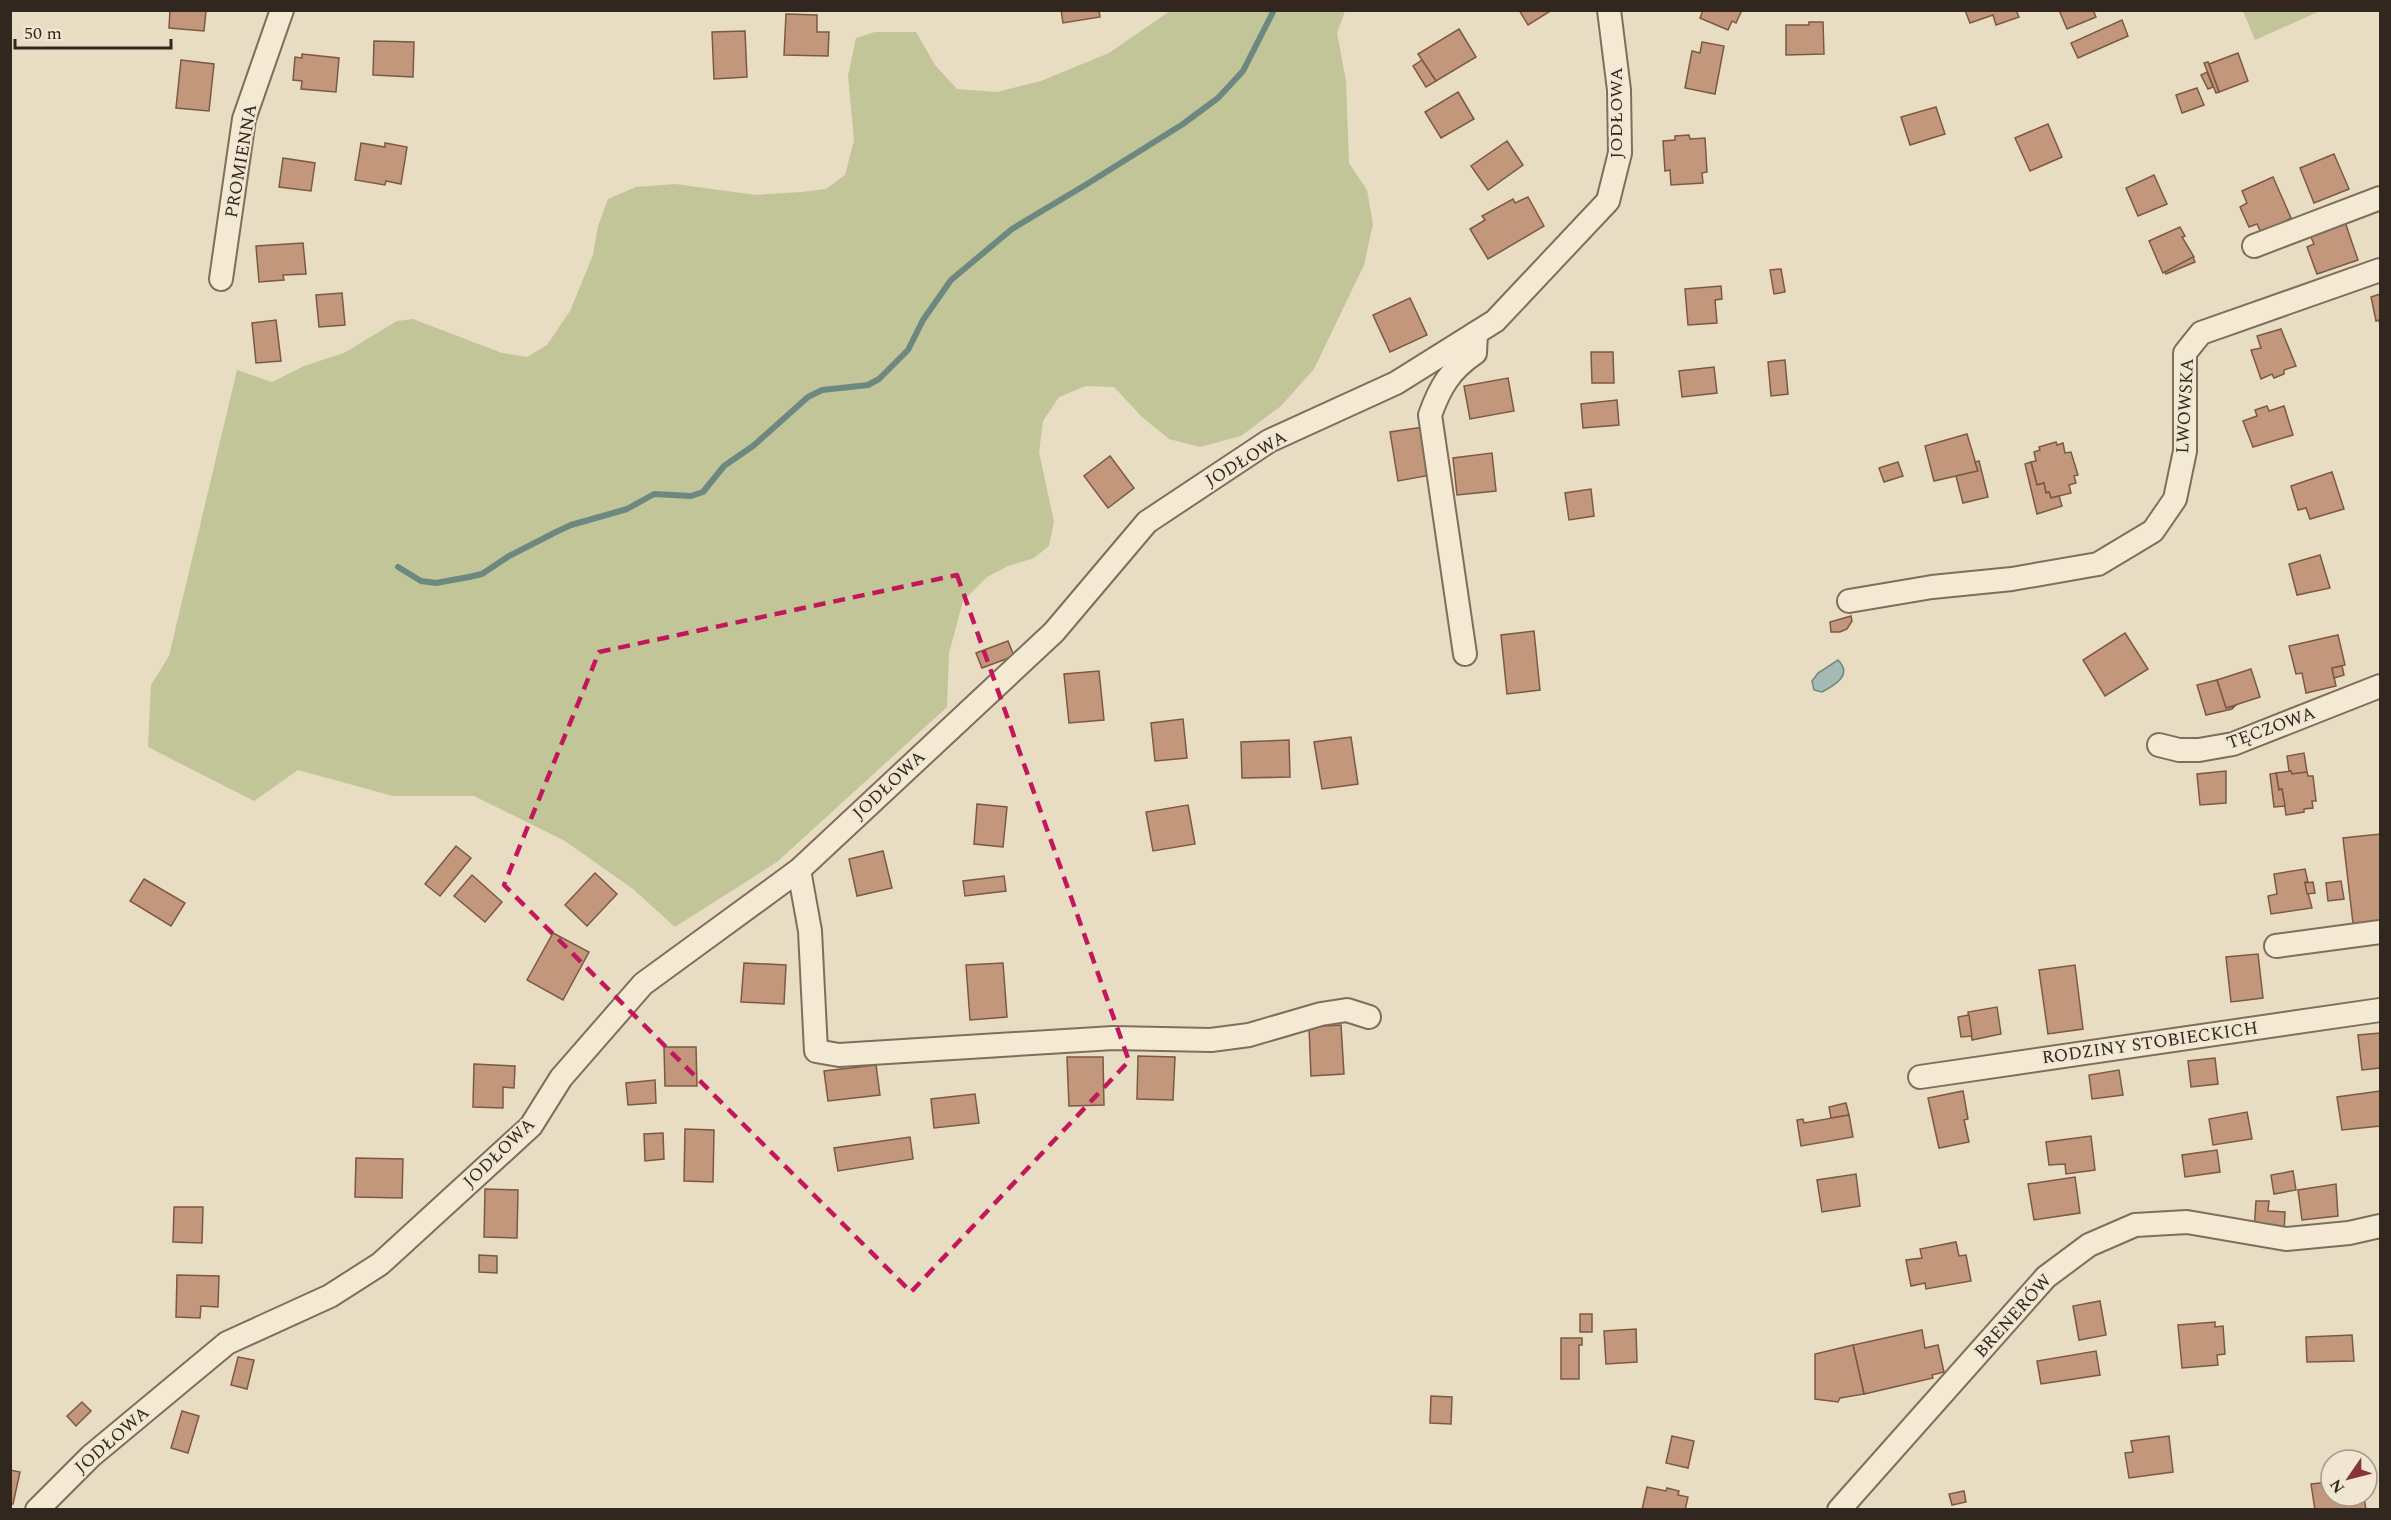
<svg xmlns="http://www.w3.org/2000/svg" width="2391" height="1520" font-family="Spectral,serif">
	<rect width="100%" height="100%" fill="#e8dcc2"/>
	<!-- green -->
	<g fill="#c1c598">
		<polygon points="1170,11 1345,11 1337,33 1346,81 1349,163 1367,190 1373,224 1364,265 1314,369 1281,406 1241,436 1200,447 1169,439 1142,417 1114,387 1086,386 1059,397 1043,421 1039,452 1054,522 1049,546 1034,558 1008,566 987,577 963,601 949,653 947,707 777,862 675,927 633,889 565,841 474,796 393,796 298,770 254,801 148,747 151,685 169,656 237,370 272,382 304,366 344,353 397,321 413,319 502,353 527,357 547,345 570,311 593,255 598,226 608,199 636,187 675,184 756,195 801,192 826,189 845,175 854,140 848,76 856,38 875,32 916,32 935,65 957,89 997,92 1041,81 1109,53"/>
		<polygon points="2243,11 2320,11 2255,40"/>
	</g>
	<!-- water -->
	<path fill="#a4bbb4" stroke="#6c8880" stroke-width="1.5" d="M1838 660C1853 675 1835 685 1822 692L1814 690 1812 681 1818 673Z"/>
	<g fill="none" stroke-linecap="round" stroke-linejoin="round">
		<!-- stream -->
		<polyline stroke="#6c8880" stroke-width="6" points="398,567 421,581 436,583 469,577 482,574 509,556 556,532 571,525 627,509 654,494 691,496 703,492 724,466 753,446 808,397 822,390 868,385 879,379 908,350 923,320 951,280 1012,229 1087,184 1183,124 1218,98 1243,71 1274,10"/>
	</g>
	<!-- building -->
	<g fill="#c2977c" stroke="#7c5944" stroke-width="1.5">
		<polygon points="170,10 206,11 204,31 169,28"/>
		<polygon points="1061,10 1099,10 1100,17 1063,23"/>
		<polygon points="1519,10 1552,10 1528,25"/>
		<polygon points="1703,10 1742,10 1736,23 1732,21 1728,30 1700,18"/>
		<polygon points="1965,10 2016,10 2019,17 1996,25 1993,15 1970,23"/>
		<polygon points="2059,10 2093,10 2096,17 2067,29"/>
		<polygon points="786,14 817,15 817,32 829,32 828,56 784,55"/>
		<polygon points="2122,20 2128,36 2078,58 2071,43"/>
		<polygon points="1809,22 1823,22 1824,54 1786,55 1786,25 1809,25"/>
		<polygon points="1459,29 1476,57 1436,81 1418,54"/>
		<polygon points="745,31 747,77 714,79 712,32"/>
		<polygon points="374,41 414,42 413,77 373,75"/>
		<polygon points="1702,42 1724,46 1715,94 1685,88 1692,51 1700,53"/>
		<polygon points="2238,53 2248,81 2219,92 2209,64"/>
		<polygon points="302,54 339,58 336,92 301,89 302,81 293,80 295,57 302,58"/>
		<polygon points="181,60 214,64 209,111 176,108"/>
		<polygon points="1422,60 1436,81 1426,87 1413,66"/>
		<polygon points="2208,62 2219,92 2216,93 2204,63"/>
		<polygon points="2207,72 2213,87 2208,89 2201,75"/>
		<polygon points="2197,88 2204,105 2182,113 2176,95"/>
		<polygon points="1458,92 1474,119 1441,138 1425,112"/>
		<polygon points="1936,107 1945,134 1910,145 1901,117"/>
		<polygon points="2048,124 2062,157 2030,171 2015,138"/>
		<polygon points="1689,135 1690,139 1705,138 1707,172 1702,173 1703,183 1671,185 1670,170 1665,171 1663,141 1675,140 1675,136"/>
		<polygon points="1507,141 1523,165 1488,190 1471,166"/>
		<polygon points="361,143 385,147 385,143 407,147 401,184 386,181 385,185 355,180"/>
		<polygon points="2334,154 2349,189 2314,203 2300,168"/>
		<polygon points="283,158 315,163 311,191 279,187"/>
		<polygon points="2154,175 2167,204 2138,216 2126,188"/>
		<polygon points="2273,177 2291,218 2261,233 2257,224 2249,227 2240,207 2247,203 2242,191"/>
		<polygon points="1528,197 1544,226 1488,259 1470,229 1485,220 1482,216 1513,199 1515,203"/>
		<polygon points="2345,222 2358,260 2317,274 2307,247 2314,244 2310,235"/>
		<polygon points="2180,227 2185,236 2182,237 2194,257 2163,273 2149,241"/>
		<polygon points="303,243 306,274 283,275 284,280 259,282 256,246"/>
		<polygon points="2193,257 2195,262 2166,274 2165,272"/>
		<polygon points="1781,269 1785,292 1774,294 1770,270"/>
		<polygon points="1721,286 1722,299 1715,300 1717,323 1688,325 1685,289"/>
		<polygon points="342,293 345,325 319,327 316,295"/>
		<polygon points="2380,294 2380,325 2379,320 2376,321 2371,297"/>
		<polygon points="1410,298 1427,335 1390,352 1373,315"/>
		<polygon points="276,320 281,361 256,363 252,323"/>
		<polygon points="2281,329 2296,366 2284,370 2284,374 2274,378 2272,374 2261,379 2251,350 2261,348 2257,336"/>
		<polygon points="1591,352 1613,352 1614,383 1592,383"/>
		<polygon points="1785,360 1788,394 1771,396 1768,362"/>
		<polygon points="1714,367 1717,393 1682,397 1679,371"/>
		<polygon points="1508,378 1514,411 1470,419 1464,386"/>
		<polygon points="1617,400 1619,425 1583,428 1581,404"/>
		<polygon points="2267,406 2269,411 2284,406 2293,435 2253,447 2243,421 2257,416 2255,410"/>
		<polygon points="1423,427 1431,475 1398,481 1390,432"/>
		<polygon points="1967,434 1978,471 1934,481 1925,446"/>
		<polygon points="2056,442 2057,445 2063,443 2065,453 2071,452 2078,475 2074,476 2076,483 2069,485 2071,493 2051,498 2049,492 2046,493 2044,483 2037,485 2031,462 2036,461 2034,452 2040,450 2039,447"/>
		<polygon points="1492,453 1496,491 1457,495 1453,458"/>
		<polygon points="1110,456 1134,488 1108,508 1084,476"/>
		<polygon points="1979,461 1988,497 1963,503 1956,476 1978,471 1975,462"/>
		<polygon points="1898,462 1903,476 1884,482 1879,468"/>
		<polygon points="2031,462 2037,485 2044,483 2046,493 2049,492 2051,498 2059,496 2062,506 2037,514 2025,464"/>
		<polygon points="2332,472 2344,509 2310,519 2306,508 2298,510 2291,486"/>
		<polygon points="1591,489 1594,516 1569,520 1565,493"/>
		<polygon points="2320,555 2330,588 2297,595 2289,564"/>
		<polygon points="1851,616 1852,621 1847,629 1840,632 1831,632 1830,622"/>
		<polygon points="1534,631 1540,690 1507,694 1501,635"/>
		<polygon points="2125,633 2148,669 2105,696 2083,660"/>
		<polygon points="2338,635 2345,665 2332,668 2336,686 2306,693 2302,673 2296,674 2289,646"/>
		<polygon points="1008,641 1014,656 982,668 976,653"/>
		<polygon points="2342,666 2344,675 2334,678 2332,668"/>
		<polygon points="2251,669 2260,697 2226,708 2217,680"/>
		<polygon points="1099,671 1104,720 1069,723 1064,674"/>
		<polygon points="2217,680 2226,708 2235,706 2232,709 2206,715 2197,685"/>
		<polygon points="1183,719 1187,758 1155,761 1151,723"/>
		<polygon points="1351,737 1358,784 1322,789 1314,742"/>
		<polygon points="1289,740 1290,777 1242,778 1241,742"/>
		<polygon points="2304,753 2307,772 2292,774 2291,771 2289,771 2287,756"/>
		<polygon points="2226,771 2226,803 2200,805 2197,774"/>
		<polygon points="2291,771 2292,774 2307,772 2308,776 2313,776 2316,801 2312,801 2313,808 2304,809 2304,812 2286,815 2282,789 2279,790 2276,773"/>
		<polygon points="2276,773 2279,790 2282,789 2285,806 2274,807 2270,774"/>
		<polygon points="977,804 1007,807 1003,847 974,844"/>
		<polygon points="1188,805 1195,844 1153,851 1146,812"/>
		<polygon points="2380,834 2380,929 2354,932 2343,838"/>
		<polygon points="456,846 471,858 440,896 425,884"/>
		<polygon points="883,851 892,888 857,896 849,859"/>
		<polygon points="2305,869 2308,882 2305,882 2312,908 2271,914 2268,896 2277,894 2274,874"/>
		<polygon points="595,873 617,894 587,926 565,905"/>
		<polygon points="472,875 502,902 485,922 454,896"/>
		<polygon points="1004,876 1006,891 965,896 963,881"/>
		<polygon points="144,879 185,903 171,926 130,901"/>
		<polygon points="2341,881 2344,899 2328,901 2326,883"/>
		<polygon points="2313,882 2315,893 2307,894 2305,883"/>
		<polygon points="553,933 589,952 563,1000 527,980"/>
		<polygon points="2258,954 2263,998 2231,1002 2226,957"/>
		<polygon points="744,963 786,965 784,1004 741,1002"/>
		<polygon points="1003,963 1007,1017 970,1020 966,965"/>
		<polygon points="2075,965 2083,1029 2048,1034 2039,970"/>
		<polygon points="1997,1007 2001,1034 1972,1040 1968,1012"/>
		<polygon points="1969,1015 1972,1036 1961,1037 1958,1017"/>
		<polygon points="1341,1025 1344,1074 1311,1076 1309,1027"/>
		<polygon points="2380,1033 2380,1068 2362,1070 2358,1035"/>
		<polygon points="664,1047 696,1047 697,1086 665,1086"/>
		<polygon points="1138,1056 1175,1057 1173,1100 1137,1099"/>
		<polygon points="1067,1057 1103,1057 1104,1105 1069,1106"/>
		<polygon points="2215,1058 2218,1084 2191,1087 2188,1061"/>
		<polygon points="474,1064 515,1066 514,1088 503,1087 503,1108 473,1107"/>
		<polygon points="876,1065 880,1095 828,1101 824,1071"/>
		<polygon points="2119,1070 2123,1095 2092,1099 2089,1075"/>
		<polygon points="655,1080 656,1103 628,1105 626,1083"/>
		<polygon points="1963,1091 1968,1119 1964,1120 1969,1142 1939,1148 1928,1098"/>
		<polygon points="2380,1091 2380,1126 2342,1130 2337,1097"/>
		<polygon points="975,1094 979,1123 934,1128 931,1099"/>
		<polygon points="1846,1103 1849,1115 1831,1118 1829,1107"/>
		<polygon points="2247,1112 2252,1139 2213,1145 2209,1119"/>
		<polygon points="1849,1115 1853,1137 1801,1146 1797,1120 1803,1119 1804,1123"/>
		<polygon points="685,1129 714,1130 713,1182 684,1181"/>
		<polygon points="663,1133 664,1159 645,1161 644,1134"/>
		<polygon points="2091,1136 2095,1170 2066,1174 2065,1164 2049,1165 2046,1142"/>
		<polygon points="910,1137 913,1159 838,1171 834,1148"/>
		<polygon points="2217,1150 2220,1172 2185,1177 2182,1155"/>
		<polygon points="356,1158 403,1159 402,1198 355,1197"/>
		<polygon points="2293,1171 2296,1190 2274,1194 2271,1175"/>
		<polygon points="1856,1174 1860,1206 1822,1212 1817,1180"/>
		<polygon points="2075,1177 2080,1213 2034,1220 2028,1184"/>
		<polygon points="2336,1184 2338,1216 2302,1220 2298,1190"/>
		<polygon points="485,1189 518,1190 517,1238 484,1237"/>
		<polygon points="2256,1201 2269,1201 2268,1211 2285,1212 2284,1234 2254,1231"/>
		<polygon points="174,1207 203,1207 202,1243 173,1242"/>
		<polygon points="1956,1242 1959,1256 1966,1255 1971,1281 1926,1289 1925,1283 1911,1286 1906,1260 1922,1258 1920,1249"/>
		<polygon points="479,1255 497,1256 497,1273 479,1272"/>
		<polygon points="177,1275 219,1276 218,1307 201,1306 200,1318 176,1317"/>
		<polygon points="2100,1301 2106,1335 2079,1340 2073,1306"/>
		<rect x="1580" y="1314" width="12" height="18"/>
		<polygon points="2215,1322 2215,1327 2223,1326 2225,1354 2217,1355 2218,1365 2182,1368 2178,1325"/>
		<polygon points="1636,1329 1637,1362 1606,1364 1604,1331"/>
		<polygon points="1922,1330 1925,1348 1938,1345 1944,1372 1932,1375 1933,1378 1864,1394 1853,1345"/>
		<polygon points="2352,1335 2354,1361 2307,1362 2306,1337"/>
		<polygon points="1561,1338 1582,1338 1582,1345 1579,1345 1579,1379 1561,1379"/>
		<polygon points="1853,1345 1864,1394 1840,1398 1838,1402 1815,1399 1815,1354"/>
		<polygon points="2096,1351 2100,1375 2041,1384 2037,1361"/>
		<polygon points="238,1357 254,1360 247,1389 231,1385"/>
		<polygon points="1431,1396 1452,1397 1451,1424 1430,1423"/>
		<polygon points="82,1402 91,1411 76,1426 67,1416"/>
		<polygon points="182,1411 199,1416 188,1453 171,1448"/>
		<polygon points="1672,1436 1694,1441 1688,1468 1666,1463"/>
		<polygon points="2169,1436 2173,1472 2129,1478 2125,1453 2133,1452 2131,1441"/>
		<polygon points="10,1470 20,1472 13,1504 10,1504"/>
		<polygon points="2331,1482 2331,1496 2364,1496 2366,1510 2315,1510 2311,1484"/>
		<polygon points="1647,1487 1666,1491 1667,1488 1679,1491 1678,1495 1688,1497 1685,1510 1642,1510"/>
		<polygon points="1964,1491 1966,1502 1952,1505 1949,1494"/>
	</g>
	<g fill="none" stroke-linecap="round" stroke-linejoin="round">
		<defs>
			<g id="minor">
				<polyline points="2254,246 2380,198"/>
				<polyline points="221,279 244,119 282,10"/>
				<polyline points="1849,601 1932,587 2012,579 2098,564 2153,531 2175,499 2185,451 2185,353 2201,333 2380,270"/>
				<path d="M1465 654 1430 415C1440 387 1450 370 1475 353L1476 333"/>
				<polyline points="2159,745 2179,750 2199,750 2233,744 2380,686"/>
				<polyline points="799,870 810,931 816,1051 839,1055 1113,1038 1211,1040 1249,1035 1321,1014 1347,1010 1369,1017"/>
				<polyline points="2276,946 2380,932"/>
				<polyline points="1920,1077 2380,1010"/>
				<polyline points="37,1510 91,1456 227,1343 330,1296 380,1264 531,1126 561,1078 643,984 799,870 1054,632 1147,522 1269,441 1396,383 1495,321 1608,201 1620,153 1619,90 1609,10"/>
				<polyline points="1839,1510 2046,1277 2089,1245 2135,1225 2187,1222 2286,1239 2349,1233 2380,1226"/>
			</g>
		</defs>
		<!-- minor casing -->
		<use href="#minor" stroke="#806e5c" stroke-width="26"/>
		<!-- minor -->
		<use href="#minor" stroke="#f4ead4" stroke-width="22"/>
	</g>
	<!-- marked area -->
	<path fill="none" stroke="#c2185b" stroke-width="4.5" stroke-dasharray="12 8" stroke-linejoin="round" d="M957 575 1129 1061 911 1292 504 885 599 652Z"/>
	<g text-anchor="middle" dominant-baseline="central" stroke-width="4.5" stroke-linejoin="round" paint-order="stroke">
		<!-- street labels -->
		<g font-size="18" fill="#32271e" stroke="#f0e6d1">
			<text transform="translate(1616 113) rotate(-90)">JODŁOWA</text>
			<text transform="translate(241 161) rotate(-80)">PROMIENNA</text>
			<text transform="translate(2185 406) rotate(-87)">LWOWSKA</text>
			<text transform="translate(1246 459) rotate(-31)">JODŁOWA</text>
			<text transform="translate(2271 728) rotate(-20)">TĘCZOWA</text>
			<text transform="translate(889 785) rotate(-43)">JODŁOWA</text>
			<text transform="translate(2150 1043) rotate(-8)">RODZINY STOBIECKICH</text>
			<text transform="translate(499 1153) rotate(-44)">JODŁOWA</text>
			<text transform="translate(2013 1316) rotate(-48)">BRENERÓW</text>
			<text transform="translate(112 1440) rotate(-41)">JODŁOWA</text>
		</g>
	</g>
	<!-- border -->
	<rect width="2391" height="1520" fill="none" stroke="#32271e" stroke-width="24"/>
	<!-- north arrow -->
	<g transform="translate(2349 1478) rotate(235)"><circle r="28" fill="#f0e6d1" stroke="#a49a89" stroke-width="1.5"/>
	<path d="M0-4.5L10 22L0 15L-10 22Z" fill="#883336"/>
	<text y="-9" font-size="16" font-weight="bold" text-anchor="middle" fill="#32271e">N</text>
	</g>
	<!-- scale -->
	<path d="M15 39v9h156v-9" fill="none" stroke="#32271e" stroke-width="3"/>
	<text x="24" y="39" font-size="18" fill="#32271e" stroke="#f0e6d1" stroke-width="4.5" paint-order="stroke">50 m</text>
</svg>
